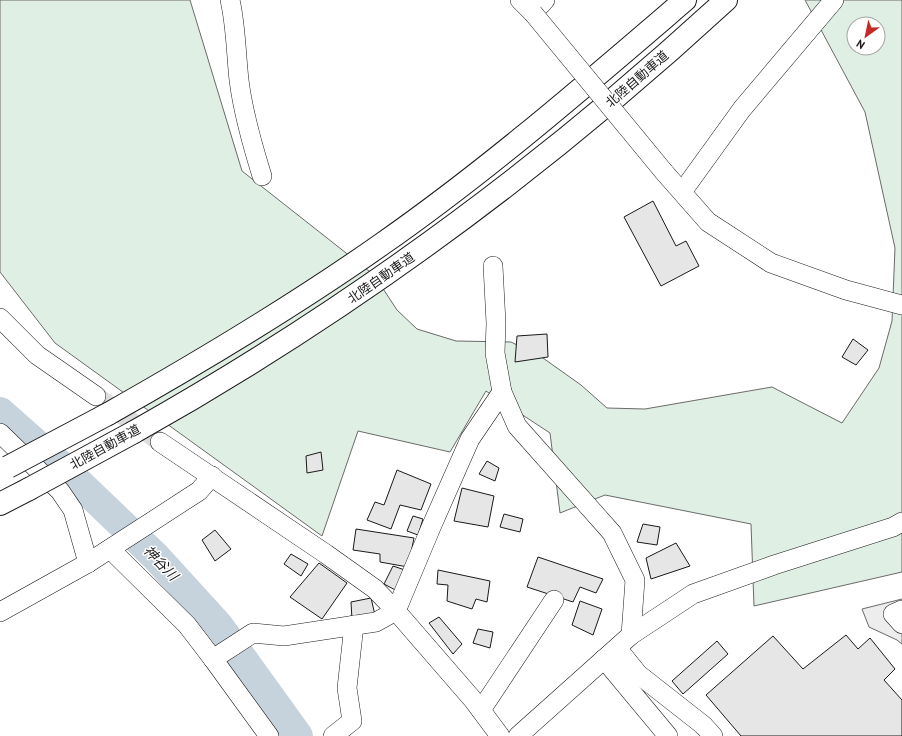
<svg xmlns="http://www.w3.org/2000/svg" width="902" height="736" font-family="'PT Sans','Noto Sans JP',sans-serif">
	<rect width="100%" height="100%" fill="#fff"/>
	<!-- green -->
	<path fill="#e0efe3" stroke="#6a6a6a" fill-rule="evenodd" d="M0 0H190L242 171 374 275 397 310 417 329 456 341 511 342 543 358 581 385 607 408 645 409 772 387 842 423 879 368 892 321 895 248 865 112 805 0H902V572L754 606 751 524 605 495 560 513 550 433 486 391 450 452 358 431 322 536 55 343 0 272ZM854 24H878V48H854Z"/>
	<!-- parking -->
	<polygon fill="#ededed" stroke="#6a6a6a" points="902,599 902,644 897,640 869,627 862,609"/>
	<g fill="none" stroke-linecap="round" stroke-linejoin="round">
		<!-- river -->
		<polyline stroke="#c6d2dc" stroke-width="30" points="0,412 60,465 156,557 218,625 298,736"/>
	</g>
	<!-- building -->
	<g fill="#e6e6e6" stroke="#1a1a1a">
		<polygon points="653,201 676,246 686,241 699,266 661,286 624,217"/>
		<polygon points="547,334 548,357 515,362 517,336"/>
		<polygon points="853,339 868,350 856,365 842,357"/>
		<polygon points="321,452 323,470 307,473 306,456"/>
		<polygon points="487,461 499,468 495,481 479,474"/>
		<polygon points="397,470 431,484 421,510 400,505 391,529 367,520 375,502 384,505"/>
		<polygon points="462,488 494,496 488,527 454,521"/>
		<polygon points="504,514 523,519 520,532 500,527"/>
		<polygon points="413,516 423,519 418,535 407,531"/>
		<polygon points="643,524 660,527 657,545 637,542"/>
		<polygon points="356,529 414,538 408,567 380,562 380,554 353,550"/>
		<polygon points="215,530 231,549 215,561 202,540"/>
		<polygon points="676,543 690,566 651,579 646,558"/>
		<polygon points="291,554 308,564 301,576 284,564"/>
		<polygon points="538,557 603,579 596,593 580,587 573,602 527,587"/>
		<polygon points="319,563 347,583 322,619 290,597"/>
		<polygon points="393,566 405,570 399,592 384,584"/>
		<polygon points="438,570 490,581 487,602 476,599 472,609 447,601 448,585 437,584"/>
		<polygon points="371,598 375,615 352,620 351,602"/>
		<polygon points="580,601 602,609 593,635 572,625"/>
		<polygon points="439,617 462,644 453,654 429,623"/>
		<polygon points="478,629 493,632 490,648 473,643"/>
		<polygon points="846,635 858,649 870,638 895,669 884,680 902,700 902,736 741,736 706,695 773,636 803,669"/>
		<polygon points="717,641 728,654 683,694 672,681"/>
	</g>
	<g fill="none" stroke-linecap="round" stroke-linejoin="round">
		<!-- minor-tunnel -->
		<polyline stroke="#ddd" stroke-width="19" stroke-dasharray="19 10" stroke-linecap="butt" points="96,396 160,442"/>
		<defs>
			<g id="minor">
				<path d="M230 0C236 26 236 53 239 80 243 113 252 144 262 176"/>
				<polyline points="520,0 533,13 545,0"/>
				<polyline points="664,172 708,222 771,263 846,290 902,305"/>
				<polyline points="682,192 742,109 834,0"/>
				<polyline points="493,266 496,323 495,353 502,392 517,426 612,533 635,580 631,635"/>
				<polyline points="0,318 37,355 96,396"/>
				<polyline points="0,433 60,491 73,510 88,563"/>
				<polyline points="160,442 326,554 375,589 396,611 474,701 500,736"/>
				<polyline points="110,549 187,625 213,659 253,633 284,636 376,622 396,611 432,525 470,439 502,392"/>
				<polyline points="902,610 893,614 902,624"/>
				<polyline points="0,612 88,563 199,491 212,476"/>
				<polyline points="617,648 638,674 703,725 713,736"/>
				<polyline points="213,659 269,736"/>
				<polyline points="604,659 668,736"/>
				<polyline points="481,710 554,600"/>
				<polyline points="333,736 352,721 347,688 354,625"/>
				<polyline points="518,736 631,635 693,594 774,565 893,527 902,522"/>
			</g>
			<g id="highway">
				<path d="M108 414C202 361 294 306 382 244 488 170 587 84 685 0"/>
				<path d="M134 432C348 312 546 166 726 0"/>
				<polyline points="0,504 29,489"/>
			</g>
		</defs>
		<!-- minor casing -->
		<use href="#minor" stroke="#1a1a1a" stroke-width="20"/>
		<!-- highway casing -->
		<use href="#highway" stroke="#1a1a1a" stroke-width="24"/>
		<!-- minor -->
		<use href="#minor" stroke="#fff" stroke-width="19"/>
		<!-- highway -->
		<use href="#highway" stroke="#fff" stroke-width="22"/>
		<defs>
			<polyline id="minor-bridge" points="533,13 664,172"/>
			<g id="highway-bridge">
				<polyline points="8,467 108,414"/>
				<polyline points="29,489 134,432"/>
			</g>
		</defs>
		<!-- minor-bridge casing -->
		<use href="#minor-bridge" stroke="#1a1a1a" stroke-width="20" stroke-linecap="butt"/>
		<!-- highway-bridge casing -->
		<use href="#highway-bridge" stroke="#1a1a1a" stroke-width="24" stroke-linecap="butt"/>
		<!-- minor-bridge -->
		<use href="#minor-bridge" stroke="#fff" stroke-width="19"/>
		<!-- highway-bridge -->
		<use href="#highway-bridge" stroke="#fff" stroke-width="22"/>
	</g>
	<g text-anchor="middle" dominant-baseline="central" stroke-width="3" stroke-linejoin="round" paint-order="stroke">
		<!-- street labels -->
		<g font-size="13" fill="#1a1a1a" stroke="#fff">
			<text transform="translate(637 79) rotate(-41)">北陸自動車道</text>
			<text transform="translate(381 278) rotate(-35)">北陸自動車道</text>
			<text transform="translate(105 447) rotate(-29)">北陸自動車道</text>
		</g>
		<!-- water labels -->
		<g font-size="14" font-style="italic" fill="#1a1a1a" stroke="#fff">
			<text transform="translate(161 563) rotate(46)">神谷川</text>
		</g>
	</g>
	<!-- north arrow -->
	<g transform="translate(866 36) rotate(213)"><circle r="19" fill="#ffffff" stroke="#a3a3a3"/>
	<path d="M0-3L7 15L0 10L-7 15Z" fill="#c62828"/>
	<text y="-6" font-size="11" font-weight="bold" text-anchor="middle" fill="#1a1a1a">N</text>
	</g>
</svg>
